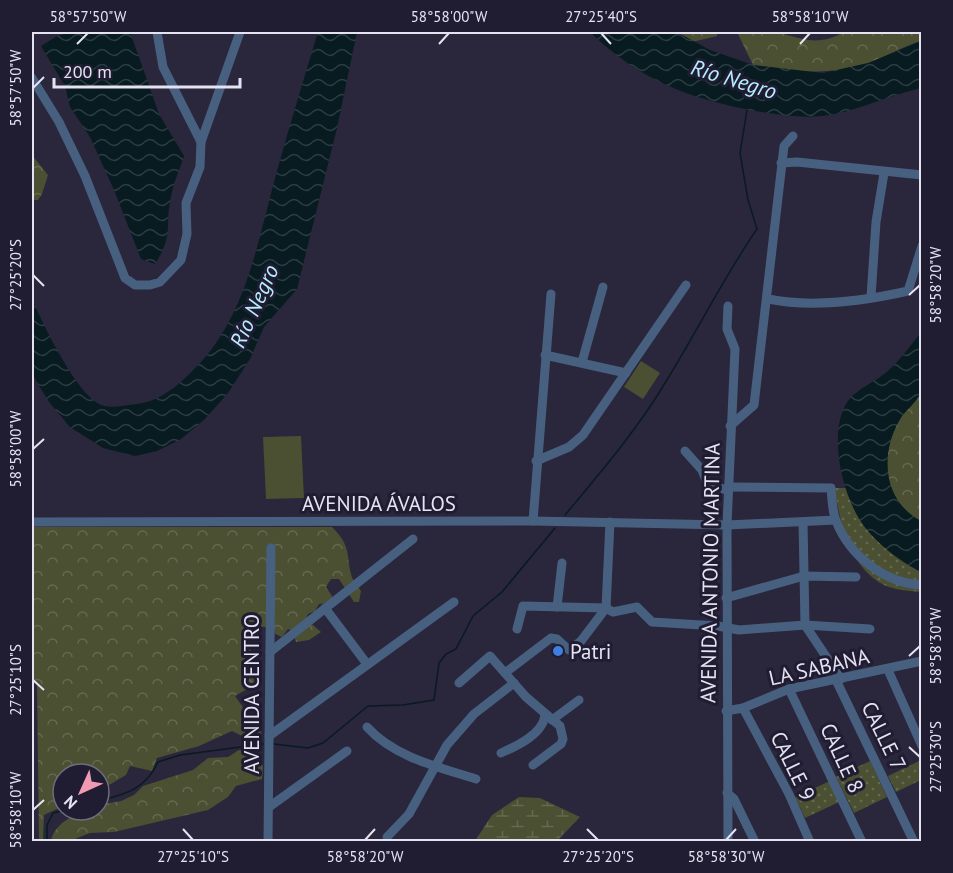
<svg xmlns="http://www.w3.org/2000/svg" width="953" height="873" font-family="'PT Sans',sans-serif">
	<defs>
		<pattern id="forest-crowns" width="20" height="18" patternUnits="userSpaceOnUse" patternTransform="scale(1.5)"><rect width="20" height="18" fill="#4a5031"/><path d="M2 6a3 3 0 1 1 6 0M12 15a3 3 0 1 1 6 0" fill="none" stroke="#64694f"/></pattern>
		<pattern id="wetland-marsh" width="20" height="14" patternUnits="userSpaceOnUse" patternTransform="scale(1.5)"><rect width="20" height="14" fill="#4a5031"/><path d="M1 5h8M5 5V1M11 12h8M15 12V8" fill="none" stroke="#64694f"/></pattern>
		<pattern id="park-dots" width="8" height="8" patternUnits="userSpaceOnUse" patternTransform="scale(1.5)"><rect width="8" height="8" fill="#4a5031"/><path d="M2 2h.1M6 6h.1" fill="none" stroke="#64694f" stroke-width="1.8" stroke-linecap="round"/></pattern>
		<pattern id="water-waves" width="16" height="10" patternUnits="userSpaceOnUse" patternTransform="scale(1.5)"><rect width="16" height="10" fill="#071b21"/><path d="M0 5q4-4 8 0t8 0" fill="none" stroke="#2b3c42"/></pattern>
	</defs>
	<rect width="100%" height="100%" fill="#2a263c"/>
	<!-- green -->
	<g fill="#4a5031">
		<polygon points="641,361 660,373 643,399 624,387"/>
		<polygon points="301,436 304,498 266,499 263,437"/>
	</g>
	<!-- forest -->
	<g fill="url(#forest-crowns)">
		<polygon points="677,32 717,32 717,36 692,42"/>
		<path d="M737 32C749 32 764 29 776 32 798 37 816 47 840 34L837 32H921V41C903 46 887 57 869 63 831 75 792 73 753 65Z"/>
		<polygon points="32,155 48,175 42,194 38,200 32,200"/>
		<path d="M921 391V521C884 502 879 456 899 421 905 410 914 401 921 391Z"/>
		<path d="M32 527H332C351 546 346 553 351 574 352 580 358 586 361 591L359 602H354L339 579H331L326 587 336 602 319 604 315 611 308 614 306 619 321 632 309 640 296 642 293 631 288 629 282 637 275 634 274 628 255 626 248 641 253 657 256 684 235 696 262 734 248 739 232 731 199 746 157 758 152 771 130 766 126 775 99 791V774H63V806L44 815 43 841H39L37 683H32Z"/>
		<path d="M239 750 249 751 263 766 262 779 236 786 228 797 208 810 114 832 90 833 70 841H51C54 822 80 810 99 810V805L121 801 134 795 143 786 193 770 208 758 228 757Z"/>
	</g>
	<!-- wetland -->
	<polygon fill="url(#wetland-marsh)" points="519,797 540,798 580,817 557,841 475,841 492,815"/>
	<!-- park -->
	<g fill="url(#park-dots)">
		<path d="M834 488H847C865 530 880 551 921 572V592C911 591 894 590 884 585 848 566 841 523 834 488Z"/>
		<polygon points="921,760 921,780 896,792 888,776"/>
		<polygon points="870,761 887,797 854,813 836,777"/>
		<polygon points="830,781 839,802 805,818 795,797"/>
	</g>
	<!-- water -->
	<g fill="url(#water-waves)">
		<path d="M73 32H130L159 114 184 156C180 169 173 183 171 197 164 227 175 233 155 264L141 259 114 190 90 137 70 107 65 86 41 46 57 36Z"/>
		<path d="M318 32H357L337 128 297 289 264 327 250 359 228 393 205 419 181 439 157 451 135 456 103 448 70 427 49 402 32 374V299C43 324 76 394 101 405 112 409 126 405 137 404 155 402 171 391 184 379 246 325 256 246 277 171 290 124 304 78 318 32Z"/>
		<path d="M590 32H677L710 50 753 65 823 73 868 63 921 41V88C890 95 860 110 829 115 805 119 780 115 756 111 690 99 639 80 590 32Z"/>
		<path d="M921 332C922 346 926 381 921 392 917 403 904 411 899 421 879 456 884 502 921 521V572C901 561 882 548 867 530 844 503 827 437 846 404 855 389 876 382 889 370 901 359 911 345 921 332Z"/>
	</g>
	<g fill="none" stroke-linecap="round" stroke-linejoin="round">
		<!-- stream -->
		<g stroke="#071b21" stroke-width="1.5">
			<path d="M565 515C600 473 637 430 665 383 697 332 723 278 757 229L748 200 740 153 747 110"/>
			<polyline points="274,744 308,748 323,743 368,706 403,705 434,700 439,663 446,654 456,649 473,616 502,592 555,528"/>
			<path d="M99 801C126 794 146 789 158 762L180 755 263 744"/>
			<polyline points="47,842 47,825 53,813 65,810"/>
		</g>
		<!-- minor -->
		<g stroke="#476080" stroke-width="9">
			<polyline points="157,32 163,67 201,142"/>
			<polyline points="32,78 59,122 85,176 125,278 135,285 150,285 160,282 181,260 187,234 186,203 200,167 201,142 240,32"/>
			<polyline points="781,163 797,162 922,175"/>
			<polyline points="871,297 876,222 884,173"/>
			<path d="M768 299C812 308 864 301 908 291L922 246"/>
			<polyline points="545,355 626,373"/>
			<polyline points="582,362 603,287"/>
			<polyline points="730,426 754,405 784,146 793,136"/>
			<polyline points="685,451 702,470 708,486 728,490"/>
			<polyline points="536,461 569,447 583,435 686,285"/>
			<path d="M728 487 831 488C832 498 832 511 836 521 850 556 884 583 922 585"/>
			<polyline points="533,521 551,294"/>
			<polyline points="32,522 533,521 727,525 836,520"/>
			<polyline points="803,522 805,625 841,679"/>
			<polyline points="726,598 804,576 856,577"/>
			<polyline points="557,607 562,563"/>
			<polyline points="325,608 367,664"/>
			<polyline points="517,629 523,606 606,608 613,612 637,607 652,622 718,626 739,630 805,625 870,629"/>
			<polyline points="270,652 413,539"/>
			<polyline points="888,670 922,746"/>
			<polyline points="505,673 551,638 557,639 569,650 581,641 606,608 610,522"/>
			<polyline points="836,680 914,842"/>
			<polyline points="459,683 490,656 526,697 560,726 563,739 561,744 533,765"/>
			<polyline points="789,689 862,842"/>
			<polyline points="743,708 789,794 810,842"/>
			<polyline points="726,711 743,708 789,689 922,661"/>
			<polyline points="552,720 579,700"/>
			<path d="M367 727C394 757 438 767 476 779"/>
			<polyline points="269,736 454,602"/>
			<path d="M501 753C517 746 543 734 545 715"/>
			<polyline points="727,793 734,799 755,842"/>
			<polyline points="269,807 347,751"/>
			<polyline points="387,837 409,814 447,745 474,714 514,683"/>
			<polyline points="268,842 271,548"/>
			<polyline points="728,842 727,525 735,349 727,329 728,306"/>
		</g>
	</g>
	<!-- ticks -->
	<path fill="none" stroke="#e5e3f2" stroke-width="2" d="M601 33 611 44M77 44 88 33M439 44 449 33M800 44 810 33M33 88 44 77M33 275 44 286M909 295 920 285M33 449 44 439M909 656 920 646M33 680 44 690M909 747 920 757M33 810 44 800M183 829 193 840M587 829 598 840M365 840 375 829M726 840 736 829"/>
	<!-- markers -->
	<circle fill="#3f7fe0" stroke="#201c32" stroke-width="2" cx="558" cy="651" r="6"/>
	<g text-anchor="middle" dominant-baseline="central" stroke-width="6" stroke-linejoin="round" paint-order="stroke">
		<!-- street labels -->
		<g font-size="21" fill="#e5e3f2" stroke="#201c32">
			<text x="379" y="503">AVENIDA ÁVALOS</text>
			<text transform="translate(710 573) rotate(-89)">AVENIDA ANTONIO MARTINA</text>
			<text transform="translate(819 667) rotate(-13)">LA SABANA</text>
			<text transform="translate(251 694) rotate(-90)">AVENIDA CENTRO</text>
			<text transform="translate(884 736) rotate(64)">CALLE 7</text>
			<text transform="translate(842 758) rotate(65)">CALLE 8</text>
			<text transform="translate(793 766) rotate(64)">CALLE 9</text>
		</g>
		<!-- poi labels -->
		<g font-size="21" fill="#e5e3f2" stroke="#201c32" text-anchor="start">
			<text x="570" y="651">Patri</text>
		</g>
		<!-- water labels -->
		<g font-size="22" font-style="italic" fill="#b6edff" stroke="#201c32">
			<text transform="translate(734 79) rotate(17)">Río Negro</text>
			<text transform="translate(254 306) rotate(-66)">Río Negro</text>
		</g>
	</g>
	<!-- border -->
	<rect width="953" height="873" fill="none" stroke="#201c32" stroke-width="66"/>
	<!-- north arrow -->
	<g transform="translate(81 792) rotate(225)"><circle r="28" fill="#201c32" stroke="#6f6c7f" stroke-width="1.5"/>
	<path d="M0-4.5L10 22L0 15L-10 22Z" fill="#f19ab3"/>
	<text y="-9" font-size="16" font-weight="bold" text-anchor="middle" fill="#e5e3f2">N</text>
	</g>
	<!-- scale -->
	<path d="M54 78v9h186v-9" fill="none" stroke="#e5e3f2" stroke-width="3"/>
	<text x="63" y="78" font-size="18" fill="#e5e3f2" stroke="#201c32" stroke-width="4.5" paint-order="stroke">200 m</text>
	<rect x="33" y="33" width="887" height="807" fill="none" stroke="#e5e3f2" stroke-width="2"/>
	<g font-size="15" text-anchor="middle" fill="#e5e3f2">
		<text x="88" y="22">58°57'50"W</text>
		<text x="449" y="22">58°58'00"W</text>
		<text x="601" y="22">27°25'40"S</text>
		<text x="810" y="22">58°58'10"W</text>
		<text transform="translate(16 88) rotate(-90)" y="5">58°57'50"W</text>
		<text transform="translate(16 275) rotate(-90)" y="5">27°25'20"S</text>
		<text transform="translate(936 285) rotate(-90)" y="5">58°58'20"W</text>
		<text transform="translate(16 449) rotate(-90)" y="5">58°58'00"W</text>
		<text transform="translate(936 646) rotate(-90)" y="5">58°58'30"W</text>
		<text transform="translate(16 680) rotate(-90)" y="5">27°25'10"S</text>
		<text transform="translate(936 757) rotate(-90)" y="5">27°25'30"S</text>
		<text transform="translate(16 810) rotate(-90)" y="5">58°58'10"W</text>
		<text x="193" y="862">27°25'10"S</text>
		<text x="365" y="862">58°58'20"W</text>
		<text x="598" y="862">27°25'20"S</text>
		<text x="726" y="862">58°58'30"W</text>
	</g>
</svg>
